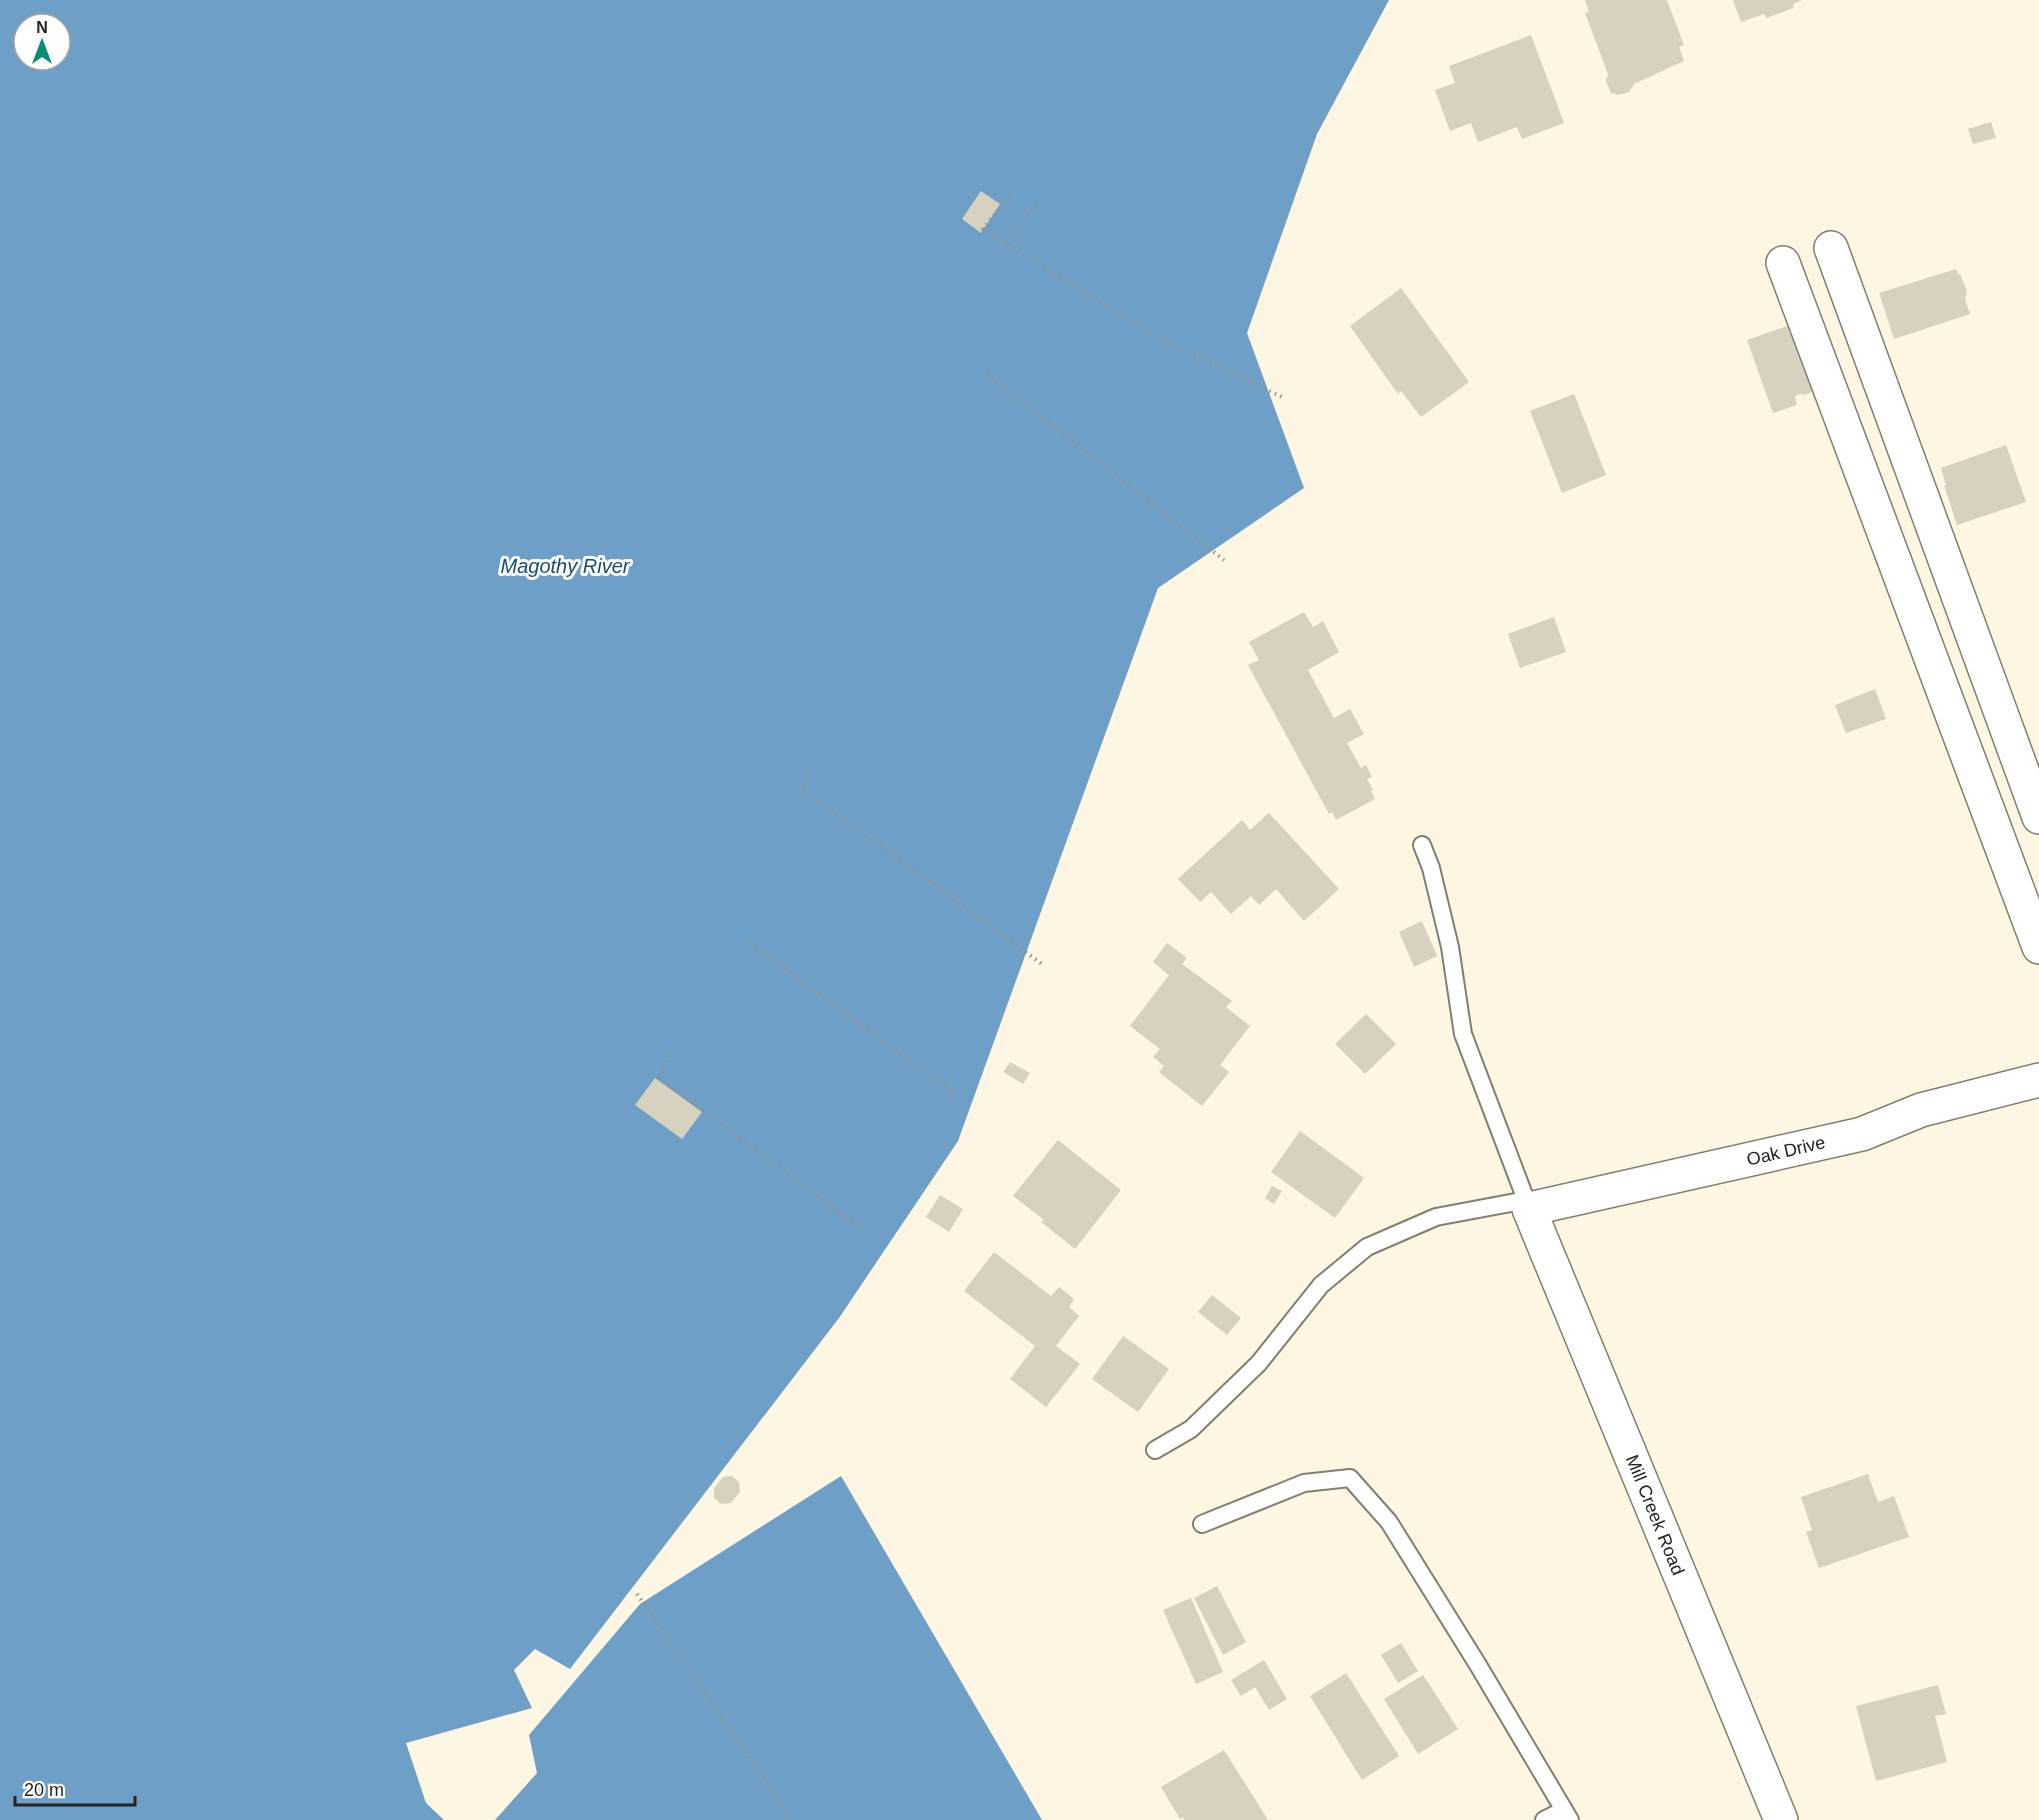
<svg xmlns="http://www.w3.org/2000/svg" width="2039" height="1820" font-family="Arial,sans-serif">
	<rect width="100%" height="100%" fill="#fcf6e3"/>
	<!-- water -->
	<g fill="#6e9fc6" fill-rule="evenodd">
		<path d="M0 0H1389L1317 134 1247 333 1304 488 1158 588 958 1141 839 1318 570 1669 535 1649 514 1670 532 1708 406 1743 426 1803 444 1820H0ZM24 24H60V60H24Z"/>
		<polygon points="841,1476 1042,1820 495,1820 537,1773 529,1735 640,1604"/>
	</g>
	<!-- building -->
	<g fill="#d7d2c0">
		<polygon points="1585,0 1667,0 1684,45 1679,47 1684,61 1634,84 1629,92 1619,95 1611,93 1606,81 1608,74 1585,13 1589,12"/>
		<polygon points="1733,0 1802,0 1793,4 1794,8 1788,10 1766,18 1764,14 1741,22"/>
		<polygon points="1531,35 1564,123 1522,139 1517,127 1478,142 1471,123 1450,131 1435,90 1455,83 1449,66"/>
		<polygon points="1991,122 1996,138 1973,144 1968,129"/>
		<polygon points="981,191 1000,204 981,233 962,219"/>
		<polygon points="1956,269 1958,274 1960,274 1967,291 1965,299 1970,314 1894,339 1879,293"/>
		<polygon points="1401,288 1469,382 1421,417 1401,391 1398,394 1350,326"/>
		<polygon points="1796,323 1814,391 1805,395 1800,394 1795,396 1797,405 1773,413 1747,340"/>
		<polygon points="1574,394 1606,475 1562,493 1530,411"/>
		<polygon points="2006,445 2026,502 1957,525 1944,485 1946,485 1941,468"/>
		<polygon points="1304,612 1313,627 1323,621 1339,652 1308,670 1334,718 1350,709 1364,734 1347,743 1361,768 1366,765 1372,777 1367,779 1373,790 1371,791 1375,799 1336,820 1332,812 1329,814 1248,665 1259,660 1249,642"/>
		<polygon points="1554,617 1566,652 1520,668 1508,634"/>
		<polygon points="1875,689 1886,719 1846,733 1835,705"/>
		<polygon points="1269,813 1339,889 1304,921 1276,889 1259,905 1251,896 1231,914 1211,892 1200,902 1178,879 1242,820 1250,830"/>
		<polygon points="1422,921 1437,956 1414,967 1399,932"/>
		<polygon points="1167,943 1187,958 1182,964 1232,1001 1226,1007 1250,1026 1220,1065 1229,1072 1202,1106 1159,1072 1164,1066 1153,1057 1160,1049 1130,1026 1169,975 1153,962"/>
		<polygon points="1366,1014 1396,1044 1365,1074 1335,1044"/>
		<polygon points="1010,1062 1030,1073 1023,1084 1003,1072"/>
		<polygon points="655,1078 702,1112 682,1139 635,1105"/>
		<polygon points="1300,1131 1364,1178 1335,1218 1271,1172"/>
		<polygon points="1058,1140 1121,1190 1075,1249 1041,1222 1044,1220 1013,1196"/>
		<polygon points="1272,1186 1282,1191 1274,1204 1265,1198"/>
		<polygon points="940,1195 963,1209 949,1232 926,1217"/>
		<polygon points="994,1252 1051,1296 1059,1287 1074,1299 1069,1307 1079,1316 1056,1346 1080,1364 1046,1407 1010,1379 1035,1346 964,1291"/>
		<polygon points="1212,1295 1241,1318 1227,1335 1198,1312"/>
		<polygon points="1123,1336 1169,1369 1138,1412 1092,1379"/>
		<polygon points="1868,1474 1878,1502 1894,1496 1909,1537 1819,1568 1806,1532 1812,1530 1801,1497"/>
		<polygon points="732,1476 739,1482 740,1492 731,1503 721,1504 714,1498 714,1488 723,1477"/>
		<polygon points="1217,1586 1246,1642 1223,1655 1194,1598"/>
		<polygon points="1191,1598 1223,1672 1196,1684 1163,1610"/>
		<polygon points="1401,1643 1418,1671 1398,1683 1381,1655"/>
		<polygon points="1264,1660 1287,1699 1269,1710 1255,1687 1241,1696 1231,1680"/>
		<polygon points="1346,1673 1399,1756 1362,1780 1310,1696"/>
		<polygon points="1423,1675 1458,1729 1418,1754 1384,1699"/>
		<polygon points="1938,1685 1946,1714 1935,1716 1947,1762 1876,1781 1856,1706"/>
		<polygon points="1224,1750 1268,1820 1185,1820 1183,1817 1180,1819 1161,1787"/>
	</g>
	<g fill="none" stroke-linecap="round" stroke-linejoin="round">
		<defs>
			<g id="lane">
				<polyline points="1422,845 1431,868 1450,947 1463,1034 1529,1208"/>
				<polyline points="1155,1450 1191,1429 1259,1363 1321,1285 1367,1247 1436,1217 1526,1200"/>
				<polyline points="1202,1524 1304,1483 1350,1478 1389,1522 1478,1665 1570,1820"/>
				<polyline points="1544,1820 1564,1810"/>
			</g>
			<g id="street">
				<polyline points="1831,248 2039,817"/>
				<polyline points="1783,263 2039,947"/>
				<polyline points="1781,1820 1529,1209 1862,1134 1921,1110 2039,1080"/>
			</g>
		</defs>
		<!-- lane casing -->
		<use href="#lane" stroke="#837e6d" stroke-width="20"/>
		<!-- street casing -->
		<use href="#street" stroke="#837e6d" stroke-width="36"/>
		<!-- path -->
		<g stroke="#959184" stroke-width="4" stroke-dasharray="1.5 4.5" stroke-linecap="butt">
			<polyline points="1010,196 983,229 1152,334 1284,398"/>
			<polyline points="1007,244 1037,203"/>
			<polyline points="987,374 1224,560"/>
			<polyline points="809,774 801,788 1042,964"/>
			<polyline points="746,940 955,1094"/>
			<polyline points="670,1055 659,1077 864,1230"/>
			<polyline points="637,1594 793,1820"/>
		</g>
		<!-- lane -->
		<use href="#lane" stroke="#fff" stroke-width="16"/>
		<!-- street -->
		<use href="#street" stroke="#fff" stroke-width="33"/>
	</g>
	<g text-anchor="middle" dominant-baseline="central" stroke-width="6" stroke-linejoin="round" paint-order="stroke">
		<!-- street labels -->
		<g font-size="18" fill="#25221c" stroke="#fff">
			<text transform="translate(1786 1151) rotate(-13)">Oak Drive</text>
			<text transform="translate(1655 1515) rotate(68)">Mill Creek Road</text>
		</g>
		<!-- water labels -->
		<g font-size="20" font-style="italic" fill="#144e74" stroke="#fff">
			<text x="565" y="566">Magothy River</text>
		</g>
	</g>
	<!-- north arrow -->
	<g transform="translate(42 42)"><circle r="28" fill="#ffffff" stroke="#a8a7a4" stroke-width="1.5"/>
	<path d="M0-4.5L10 22L0 15L-10 22Z" fill="#088c72"/>
	<text y="-9" font-size="16" font-weight="bold" text-anchor="middle" fill="#25221c">N</text>
	</g>
	<!-- scale -->
	<path d="M15 1796v9h120v-9" fill="none" stroke="#25221c" stroke-width="3"/>
	<text x="24" y="1796" font-size="18" fill="#25221c" stroke="#ffffff" stroke-width="4.5" paint-order="stroke">20 m</text>
</svg>
